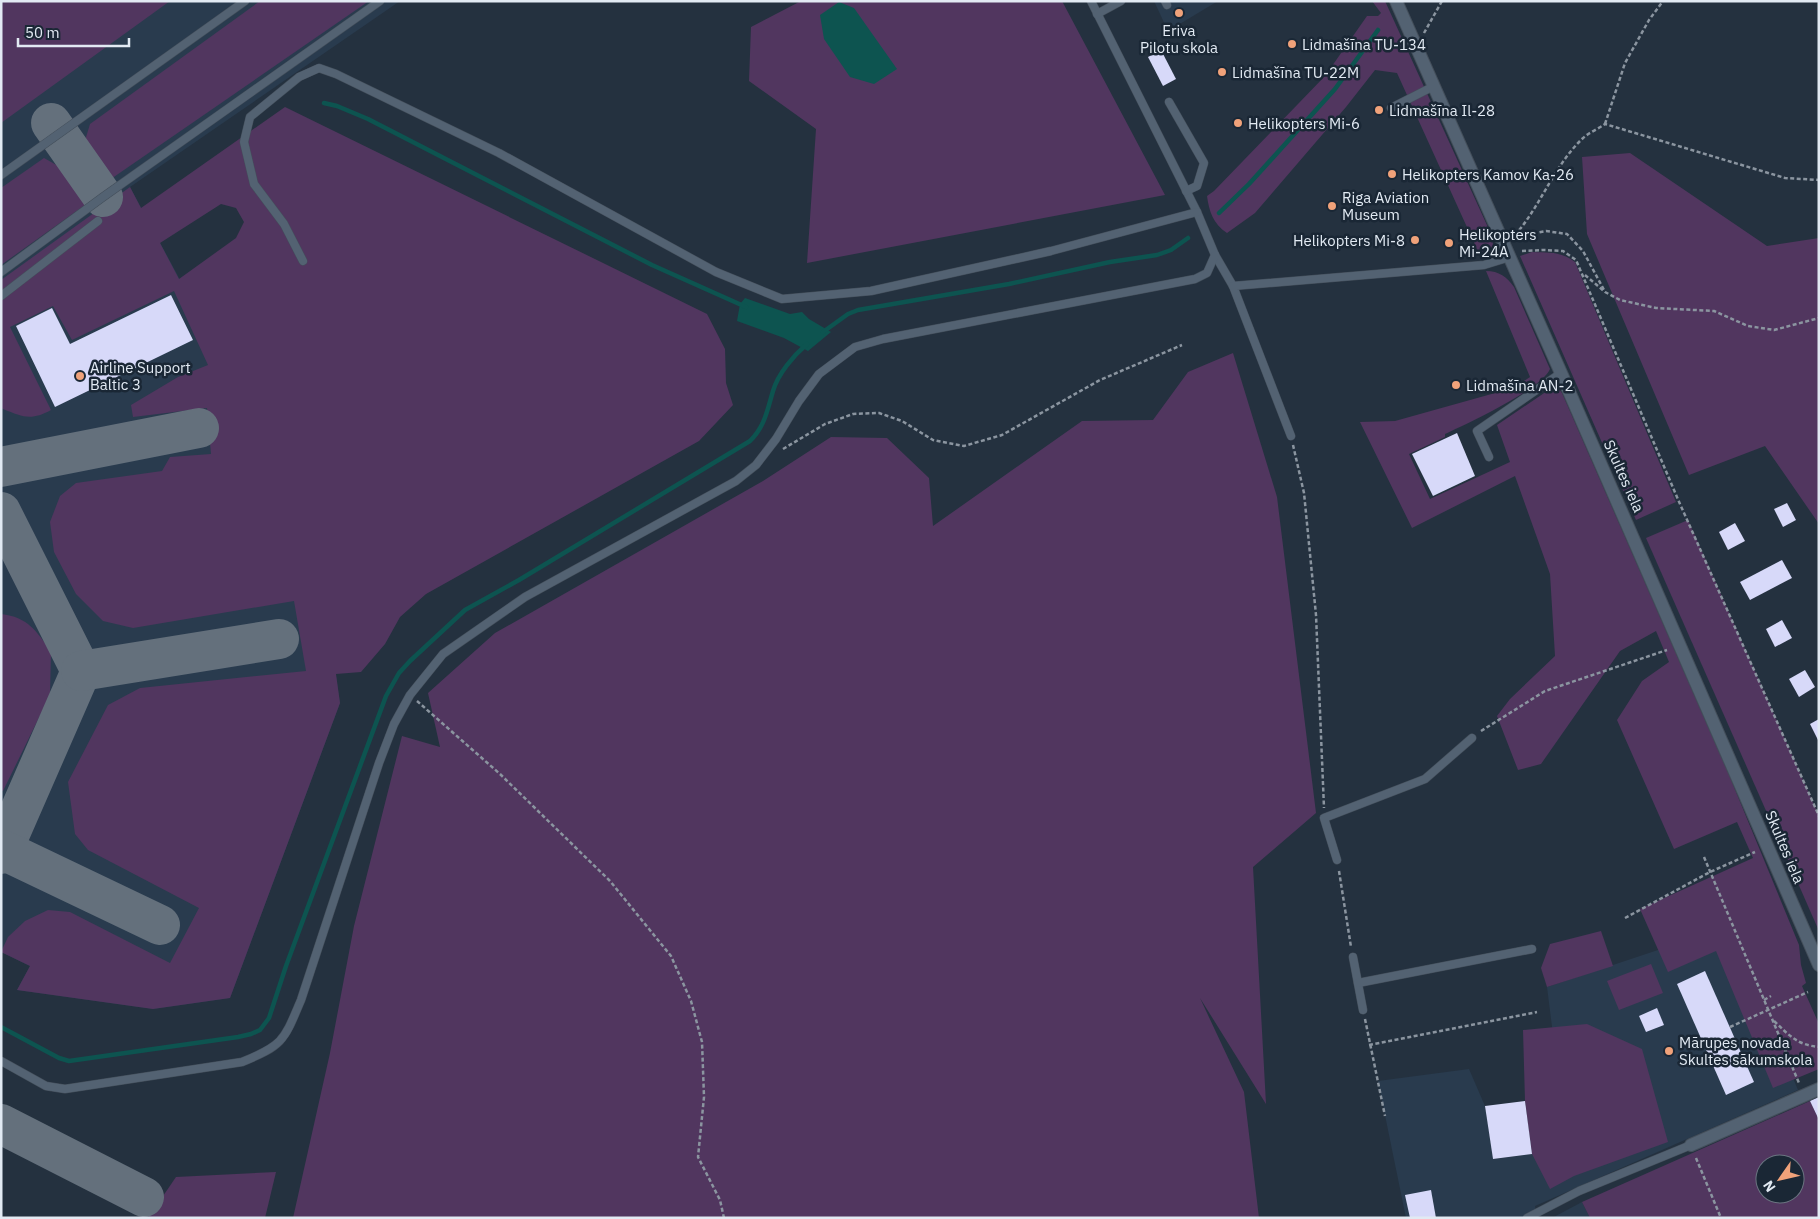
<svg xmlns="http://www.w3.org/2000/svg" width="1820" height="1219" font-family="'IBM Plex Sans',sans-serif">
	<rect width="100%" height="100%" fill="#24313f"/>
	<!-- built -->
	<g fill="#293b4e">
		<polygon points="1,1 400,1 130,187 177,274 321,575 340,703 230,998 153,1009 17,990 30,966 1,952"/>
		<polygon points="1154,1 1218,1 1168,31"/>
		<polygon points="1728,921 1798,1090 1535,1206 1537,1218 1406,1218 1378,1081 1469,1069 1485,1106 1493,1159 1532,1154 1527,1112 1562,1106 1547,987 1661,949"/>
		<polygon points="1582,1202 1590,1218 1552,1218"/>
	</g>
	<!-- green -->
	<g fill="#51365f" fill-rule="evenodd">
		<polygon points="1,1 170,1 1,123"/>
		<polygon points="260,1 369,1 108,181 84,144 90,124"/>
		<polygon points="801,1 1062,1 1165,195 807,263 816,129 749,81 751,27"/>
		<path d="M1372 1H1385L1491 234C1495 246 1493 253 1481 258L1397 73 1375 70 1346 107 1255 213 1227 233C1213 224 1209 211 1207 196L1214 191 1325 76 1367 16H1378L1381 13Z"/>
		<path d="M285 107 707 314 725 349 726 383 733 405 699 441 426 594 400 617 385 644 361 672 336 674 340 703 230 998 153 1009 17 990 30 966 1 952 8 937 25 921 48 910 70 912 170 963 199 908 88 850 75 834 68 782 108 705 140 688 306 671 294 601 133 628 103 621 76 594 54 552 50 522 60 496 76 483 162 471 170 457 211 454 207 408 133 417 131 405 178 377 208 365 174 291 72 340 53 306 10 327 51 410C31 421 23 417 3 409L1 408V280L130 187 141 208ZM221 204 236 208 244 222 236 238 179 279 160 243Z"/>
		<polygon points="1630,153 1767,246 1819,238 1819,524 1765,446 1689,475 1587,234 1582,157"/>
		<polygon points="44,158 60,167 85,205 1,265 1,188"/>
		<path d="M1532 252C1550 253 1560 251 1575 262L1676 502 1636 520 1520 256Z"/>
		<path d="M1486 271C1499 271 1507 277 1514 287L1550 369C1542 389 1466 424 1445 434V437L1409 454 1430 499 1510 462 1497 425 1553 387 1559 389 1562 393 1729 775 1799 945 1801 965 1806 983 1802 986 1819 1024V1069L1773 1088 1716 951 1668 972 1640 909 1753 858 1737 822 1674 849 1617 720 1642 681 1669 662 1656 631 1620 651 1541 764 1518 770 1497 716 1510 699 1555 656 1550 574 1515 476 1412 528 1360 422 1395 421 1513 388 1530 377Z"/>
		<polygon points="1233,353 1277,497 1316,813 1253,867 1266,1104 1200,998 1244,1092 1259,1218 293,1218 330,1053 354,926 402,736 440,747 428,693 495,633 763,481 831,437 887,438 929,478 933,526 1082,421 1153,420 1188,372"/>
		<polygon points="1688,520 1819,816 1819,931 1646,538"/>
		<path d="M1 614C28 617 36 631 51 651L50 695 3 791 1 790Z"/>
		<polygon points="1601,931 1613,966 1547,987 1541,968 1550,944"/>
		<polygon points="1651,964 1663,993 1619,1010 1607,981"/>
		<polygon points="1587,1024 1642,1049 1668,1142 1574,1176 1550,1189 1532,1154 1525,1101 1523,1030"/>
		<path d="M1810 1101 1819 1120V1218H1590L1582 1202ZM1765 1164H1795V1194H1765Z"/>
		<polygon points="276,1172 265,1218 148,1218 176,1177"/>
	</g>
	<!-- water -->
	<g fill="#0d5450">
		<polygon points="839,2 854,8 897,69 874,84 850,77 824,39 820,15"/>
		<polygon points="745,298 790,314 802,312 809,319 831,332 808,351 784,338 737,321 740,304"/>
	</g>
	<g fill="none" stroke-linecap="round" stroke-linejoin="round">
		<!-- stream -->
		<g stroke="#0d5450" stroke-width="4.5">
			<polyline points="324,103 337,106 368,119 652,265 746,307"/>
			<polyline points="1219,213 1249,184 1335,89 1378,30"/>
			<polyline points="823,332 848,314 858,310 1009,284 1110,262 1157,255 1171,250 1188,238"/>
			<path d="M1 1027 59 1058 69 1061 238 1037 251 1034 260 1030 269 1018 286 966 386 696 399 673 410 661 465 610 519 580 750 441C765 426 767 411 773 391 778 374 793 356 807 344"/>
		</g>
		<!-- taxiway -->
		<g stroke="#64707c" stroke-width="40">
			<polyline points="51,123 103,197"/>
			<polyline points="1,467 199,428"/>
			<polyline points="1,512 81,671 1,854"/>
			<polyline points="81,671 279,639"/>
			<polyline points="3,850 160,925"/>
			<polyline points="1,1124 144,1197"/>
		</g>
	</g>
	<!-- building -->
	<g fill="#d7d9f9">
		<polygon points="1161,50 1176,79 1163,86 1148,57"/>
		<polygon points="171,295 193,340 55,407 16,326 52,308 70,344"/>
		<polygon points="1457,433 1475,476 1433,496 1412,454"/>
		<polygon points="1787,503 1796,520 1783,527 1774,509"/>
		<polygon points="1735,523 1745,541 1728,550 1719,532"/>
		<polygon points="1782,560 1792,578 1750,600 1740,582"/>
		<polygon points="1782,620 1792,638 1775,647 1766,629"/>
		<polygon points="1805,670 1815,687 1799,697 1789,679"/>
		<polygon points="1819,719 1819,742 1810,724"/>
		<polygon points="1705,971 1754,1082 1726,1095 1677,984"/>
		<polygon points="1657,1008 1664,1025 1646,1032 1639,1016"/>
		<polygon points="1819,1097 1819,1120 1810,1101"/>
		<polygon points="1525,1101 1532,1154 1493,1159 1485,1106"/>
		<polygon points="1431,1190 1436,1218 1410,1218 1405,1195"/>
	</g>
	<g fill="none" stroke-linecap="round" stroke-linejoin="round">
		<defs>
			<g id="service">
				<polyline points="1091,1 1197,212 1215,255 1233,286"/>
				<polyline points="1165,1 1167,5"/>
				<polyline points="1097,14 1121,1"/>
				<polyline points="1169,102 1204,163 1197,186 1186,191"/>
				<polyline points="1391,108 1434,86"/>
				<polyline points="1,175 245,1"/>
				<polyline points="303,261 284,224 254,184 244,142 250,117 299,77 319,68 336,74 499,153 716,272 782,299 871,291 1051,251 1197,212"/>
				<polyline points="1,272 103,197 380,1"/>
				<polyline points="1,296 98,221"/>
				<polyline points="1291,436 1233,286 1484,265 1510,257"/>
				<polyline points="1489,457 1477,431 1561,373"/>
				<polyline points="1337,860 1324,818 1425,779 1472,738"/>
				<polyline points="1353,957 1363,1010"/>
				<polyline points="1358,983 1532,949"/>
				<path d="M1 1061 46 1086 65 1089 242 1062C284 1045 284 1040 301 1000L379 763 394 724 410 695 443 654 525 597 736 481 756 465 776 439 799 401 819 374 855 347 883 339 1195 279 1207 273 1215 255"/>
				<polyline points="1527,1218 1579,1191 1691,1145"/>
			</g>
			<polyline id="minor" points="1691,1145 1819,1089"/>
			<polyline id="secondary" points="1396,1 1561,373 1819,965"/>
		</defs>
		<!-- service casing -->
		<use href="#service" stroke="#444f5b" stroke-width="9"/>
		<!-- minor casing -->
		<use href="#minor" stroke="#444f5b" stroke-width="14"/>
		<!-- secondary casing -->
		<use href="#secondary" stroke="#444f5b" stroke-width="14"/>
		<!-- path -->
		<g stroke="#8b95a0" stroke-width="2.5" stroke-dasharray="4 2.5" stroke-linecap="butt">
			<polyline points="1424,33 1442,1"/>
			<polyline points="1605,124 1625,63 1649,20 1663,1"/>
			<path d="M1515 235C1540 207 1554 166 1582 139 1588 133 1598 129 1605 124L1785 178 1819 180"/>
			<polyline points="1514,237 1546,231 1567,234 1583,251 1604,290"/>
			<polyline points="1522,251 1544,250 1563,251 1576,260 1680,504 1819,816"/>
			<polyline points="1585,275 1605,292 1620,300 1656,308 1714,311 1748,326 1774,330 1819,318"/>
			<polyline points="1293,445 1304,493 1316,615 1324,808"/>
			<polyline points="783,449 825,424 853,414 879,413 902,421 933,440 964,446 1002,435 1100,380 1182,345"/>
			<polyline points="417,701 500,774 610,881 671,956 691,1001 702,1042 704,1097 698,1157 720,1200 724,1218"/>
			<polyline points="1481,731 1545,691 1667,650"/>
			<polyline points="1704,857 1799,1083"/>
			<polyline points="1339,871 1351,947"/>
			<polyline points="1625,918 1710,872 1755,852"/>
			<polyline points="1764,1000 1771,996"/>
			<polyline points="1365,1019 1385,1116"/>
			<path d="M1774 1021C1789 1035 1797 1045 1819 1047"/>
			<polyline points="1730,1027 1808,992"/>
			<polyline points="1369,1045 1537,1012"/>
			<polyline points="1696,1158 1721,1218"/>
		</g>
		<!-- service -->
		<use href="#service" stroke="#536272" stroke-width="8"/>
		<!-- minor -->
		<use href="#minor" stroke="#536272" stroke-width="12"/>
		<!-- secondary -->
		<use href="#secondary" stroke="#536272" stroke-width="12"/>
	</g>
	<!-- markers -->
	<g fill="#f0a27a" stroke="#1a2735" stroke-width="2">
		<circle cx="1179" cy="13" r="5"/>
		<circle cx="1292" cy="44" r="5"/>
		<circle cx="1222" cy="72" r="5"/>
		<circle cx="1379" cy="110" r="5"/>
		<circle cx="1238" cy="123" r="5"/>
		<circle cx="1392" cy="174" r="5"/>
		<circle cx="1332" cy="206" r="5"/>
		<circle cx="1415" cy="240" r="5"/>
		<circle cx="1449" cy="243" r="5"/>
		<circle cx="80" cy="376" r="5"/>
		<circle cx="1456" cy="385" r="5"/>
		<circle cx="1669" cy="1051" r="5"/>
	</g>
	<g text-anchor="middle" dominant-baseline="central" stroke-width="5" stroke-linejoin="round" paint-order="stroke">
		<!-- poi labels -->
		<g font-size="15" fill="#e2eaf3" stroke="#1a2735" text-anchor="start">
			<text x="1179" y="30" text-anchor="middle">Eriva<tspan x="1179" dy="17">Pilotu skola</tspan></text>
			<text x="1302" y="44">Lidmašīna TU-134</text>
			<text x="1232" y="72">Lidmašīna TU-22M</text>
			<text x="1389" y="110">Lidmašīna Il-28</text>
			<text x="1248" y="123">Helikopters Mi-6</text>
			<text x="1402" y="174">Helikopters Kamov Ka-26</text>
			<text x="1342" y="197">Riga Aviation<tspan x="1342" dy="17">Museum</tspan></text>
			<text x="1459" y="234">Helikopters<tspan x="1459" dy="17">Mi-24A</tspan></text>
			<text x="1405" y="240" text-anchor="end">Helikopters Mi-8</text>
			<text x="90" y="367">Airline Support<tspan x="90" dy="17">Baltic 3</tspan></text>
			<text x="1466" y="385">Lidmašīna AN-2</text>
			<text x="1679" y="1042">Mārupes novada<tspan x="1679" dy="17">Skultes sākumskola</tspan></text>
		</g>
		<!-- street labels -->
		<g font-size="15" fill="#e2eaf3" stroke="#1a2735">
			<text transform="translate(1624 476) rotate(66)">Skultes iela</text>
			<text transform="translate(1785 847) rotate(67)">Skultes iela</text>
		</g>
	</g>
	<!-- border -->
	<rect width="1820" height="1219" fill="none" stroke="#e2eaf3" stroke-width="5"/>
	<!-- north arrow -->
	<g transform="translate(1780 1179) rotate(236)"><circle r="24" fill="#1a2735" stroke="#6a7581"/>
	<path d="M0-4L9 19L0 12L-9 19Z" fill="#f0a27a"/>
	<text y="-8" font-size="14" font-weight="bold" text-anchor="middle" fill="#e2eaf3">N</text>
	</g>
	<!-- scale -->
	<path d="M18 38v8h111v-8" fill="none" stroke="#e2eaf3" stroke-width="2.5"/>
	<text x="25" y="38" font-size="15" fill="#e2eaf3" stroke="#1a2735" stroke-width="4" paint-order="stroke">50 m</text>
</svg>
